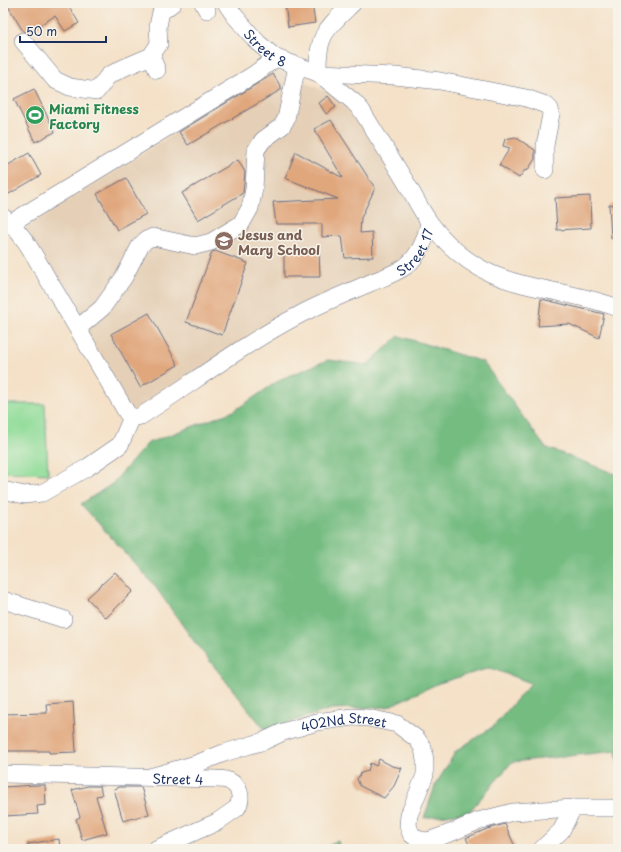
<svg xmlns="http://www.w3.org/2000/svg" width="621" height="852" font-family="'Playpen Sans',sans-serif">
	<rect width="100%" height="100%" fill="#f7f3e8"/>
	<filter id="ink" filterUnits="userSpaceOnUse"><feTurbulence type="fractalNoise" baseFrequency=".025" numOctaves="2"/><feDisplacementMap in="SourceGraphic" scale="8" xChannelSelector="R" yChannelSelector="G"/><feConvolveMatrix kernelMatrix="1 2 1 2 8 2 1 2 1" color-interpolation-filters="sRGB"/></filter>
	<filter id="wash" filterUnits="userSpaceOnUse"><feTurbulence type="fractalNoise" baseFrequency=".012" numOctaves="4" result="noise"/><feDisplacementMap in="SourceGraphic" scale="16" xChannelSelector="R" yChannelSelector="G"/><feGaussianBlur stdDeviation="0.9" result="paint"/><feColorMatrix in="noise" values="0 0 0 0 0 0 0 0 0 0 0 0 0 0 0 0 0 1.4 0 .05"/><feComposite in="paint" operator="in"/></filter>
	<g filter="url(#wash)">
		<rect width="100%" height="100%" fill="#f4e1c8"/>
		<!-- built -->
		<polygon fill="#e5d0b7" points="276,70 332,94 356,116 409,203 419,230 411,251 394,263 132,415 26,227"/>
		<!-- green -->
		<polygon fill="#90dc99" stroke="#56867c" points="3,404 45,404 48,474 3,472"/>
		<!-- forest -->
		<g fill="#74bc81" stroke="#487670">
			<polygon points="399,336 483,362 545,447 618,475 618,767 616,751 512,762 469,812 424,818 435,786 456,751 494,726 531,683 490,668 439,683 387,707 332,709 265,730 193,640 154,585 81,504 112,484 148,443 234,411 281,379 328,360 367,365"/>
			<polygon points="338,841 340,849 321,849"/>
		</g>
		<g id="blocks">
			<!-- building -->
			<g fill="#e0a67c">
				<polygon points="6,3 67,3 79,23 65,31 55,16 28,32 23,31"/>
				<polygon points="285,3 312,3 315,23 288,27"/>
				<polygon points="273,74 282,89 188,145 179,132"/>
				<polygon points="34,89 55,132 35,142 14,99"/>
				<polygon points="328,96 336,107 326,114 319,103"/>
				<polygon points="331,120 375,188 361,218 360,233 372,232 373,257 345,258 342,236 322,237 322,224 276,224 273,202 338,199 285,178 296,152 343,178 314,129"/>
				<polygon points="515,137 535,150 535,159 527,171 525,170 519,178 499,165 510,148 503,146 505,139"/>
				<polygon points="29,153 41,175 9,194 3,183 3,168"/>
				<polygon points="238,160 245,172 243,193 198,220 182,193"/>
				<polygon points="126,178 146,214 117,230 97,194"/>
				<polygon points="590,196 591,228 557,230 555,198"/>
				<polygon points="618,204 618,238 611,238 609,205"/>
				<polygon points="284,250 319,250 320,277 284,277"/>
				<polygon points="215,251 248,263 222,335 186,322 212,252"/>
				<polygon points="541,299 604,314 599,338 569,324 538,326"/>
				<polygon points="149,313 178,365 140,387 111,334"/>
				<polygon points="115,572 133,591 106,618 87,598"/>
				<polygon points="73,702 76,752 49,753 49,751 3,751 3,714 47,713 46,704"/>
				<polygon points="379,759 392,766 402,768 394,786 384,798 360,786 357,779 361,773 368,771 370,763 376,766"/>
				<polygon points="35,785 45,785 46,805 37,806 38,814 5,816 4,810 3,810 3,787"/>
				<polygon points="88,786 100,786 102,795 96,796 107,833 82,840 76,819 80,817 72,790"/>
				<polygon points="120,787 141,787 149,814 123,821 114,789"/>
				<polygon points="505,824 516,849 471,849 466,838 487,829"/>
				<polygon points="59,839 60,849 28,849 28,844"/>
			</g>
		</g>
	</g>
	<g filter="url(#ink)">
		<use href="#blocks" fill-opacity="0" stroke="#676d83" stroke-width="1"/>
		<g fill="none" stroke-linecap="round" stroke-linejoin="round">
			<defs>
				<g id="minor">
					<polyline points="203,3 207,10"/>
					<path id="s1" d="M226 3 234 15 258 43 276 58 318 73 395 76 440 81 526 98 546 105 550 109 551 114 545 146V170"/>
					<polyline points="23,41 55,80 70,87 97,91 108,76 123,68 151,56 159,44 158,26 161,12 173,3"/>
					<polyline points="151,56 157,70"/>
					<path d="M318 73 354 102 362 111C375 133 389 154 402 176 412 191 419 208 430 223 446 244 467 263 492 274 532 291 577 292 618 308"/>
					<path d="M318 73C317 34 326 29 353 3"/>
					<path id="s2" d="M3 217C24 233 36 259 49 281 76 325 101 369 127 413 131 417 135 418 141 416 194 382 245 343 301 314 324 302 347 293 370 283 382 278 395 274 406 266 420 255 426 239 429 222"/>
					<polyline points="11,223 253,75 276,58"/>
					<polyline points="78,328 102,308 124,277 140,246 146,240 153,237 195,246 211,242 241,224 250,208 254,189 256,150 263,140 282,126 286,119 297,66"/>
					<polyline points="3,490 24,495 42,493 88,467 120,445 132,417"/>
					<polyline points="3,600 63,619"/>
					<path id="s3" d="M3 774 216 779C220 779 225 779 229 781 240 786 243 798 237 808L217 822 156 849"/>
					<path id="s4" d="M150 777 196 764 224 753 264 741 283 732 317 722 352 717 368 718 397 724 417 739 423 748 425 761V775L409 815 408 825 411 834 419 840 428 841 453 832 478 821 513 812 573 808H618"/>
					<polyline points="542,849 561,831 573,808"/>
				</g>
			</defs>
			<!-- minor casing -->
			<use href="#minor" stroke="#676d83" stroke-width="18"/>
			<!-- minor -->
			<use href="#minor" stroke="#fff" stroke-width="17"/>
		</g>
	</g>
	<!-- icons -->
	<defs>
		<symbol id="stadium-disc" viewBox="-11 -11 22 22"><circle r="9.5" fill="#2e9e5b" stroke="#f7f3e8"/><path d="M0-5a6.5 5 0 1 0 0 10a6.5 5 0 1 0 0-10ZM-3.5-1.8h7v3.6h-7Z" fill="#fff"/></symbol>
		<symbol id="school-disc" viewBox="-11 -11 22 22"><circle r="9.5" fill="#8d6e63" stroke="#f7f3e8"/><path d="M0-5L7-2L0 1L-7-2ZM-4 1L0 2.5L4 1V4Q0 6-4 4Z" fill="#fff"/></symbol>
	</defs>
	<g fill-rule="evenodd">
		<use href="#stadium-disc" x="24" y="104" width="22" height="22"/>
		<use href="#school-disc" x="213" y="230" width="22" height="22"/>
	</g>
	<g text-anchor="middle" dominant-baseline="central" stroke-width="3" stroke-linejoin="round" paint-order="stroke">
		<!-- street labels -->
		<g font-size="13" fill="#1b2f5e" stroke="#f7f3e8">
			<text stroke="none"><textPath href="#s1" startOffset="60">Street 8</textPath></text>
			<text stroke="none"><textPath href="#s2" startOffset="570">Street 17</textPath></text>
			<text stroke="none"><textPath href="#s4" startOffset="203">402Nd Street</textPath></text>
			<text stroke="none"><textPath href="#s3" startOffset="175">Street 4</textPath></text>
		</g>
		<!-- leisure labels -->
		<g font-size="13" font-weight="bold" fill="#27864d" stroke="#f7f3e8" text-anchor="start">
			<text x="49" y="108">Miami Fitness<tspan x="49" dy="15">Factory</tspan></text>
		</g>
		<!-- education labels -->
		<g font-size="13" font-weight="bold" fill="#785e54" stroke="#f7f3e8" text-anchor="start">
			<text x="238" y="234">Jesus and<tspan x="238" dy="15">Mary School</tspan></text>
		</g>
	</g>
	<!-- margin -->
	<rect width="621" height="852" fill="none" stroke="#f7f3e8" stroke-width="16"/>
	<!-- scale -->
	<path d="M20 36v6h86v-6" fill="none" stroke="#1b2f5e" stroke-width="2"/>
	<text x="26" y="36" font-size="12" fill="#1b2f5e" stroke="#f7f3e8" stroke-width="3" paint-order="stroke">50 m</text>
</svg>
